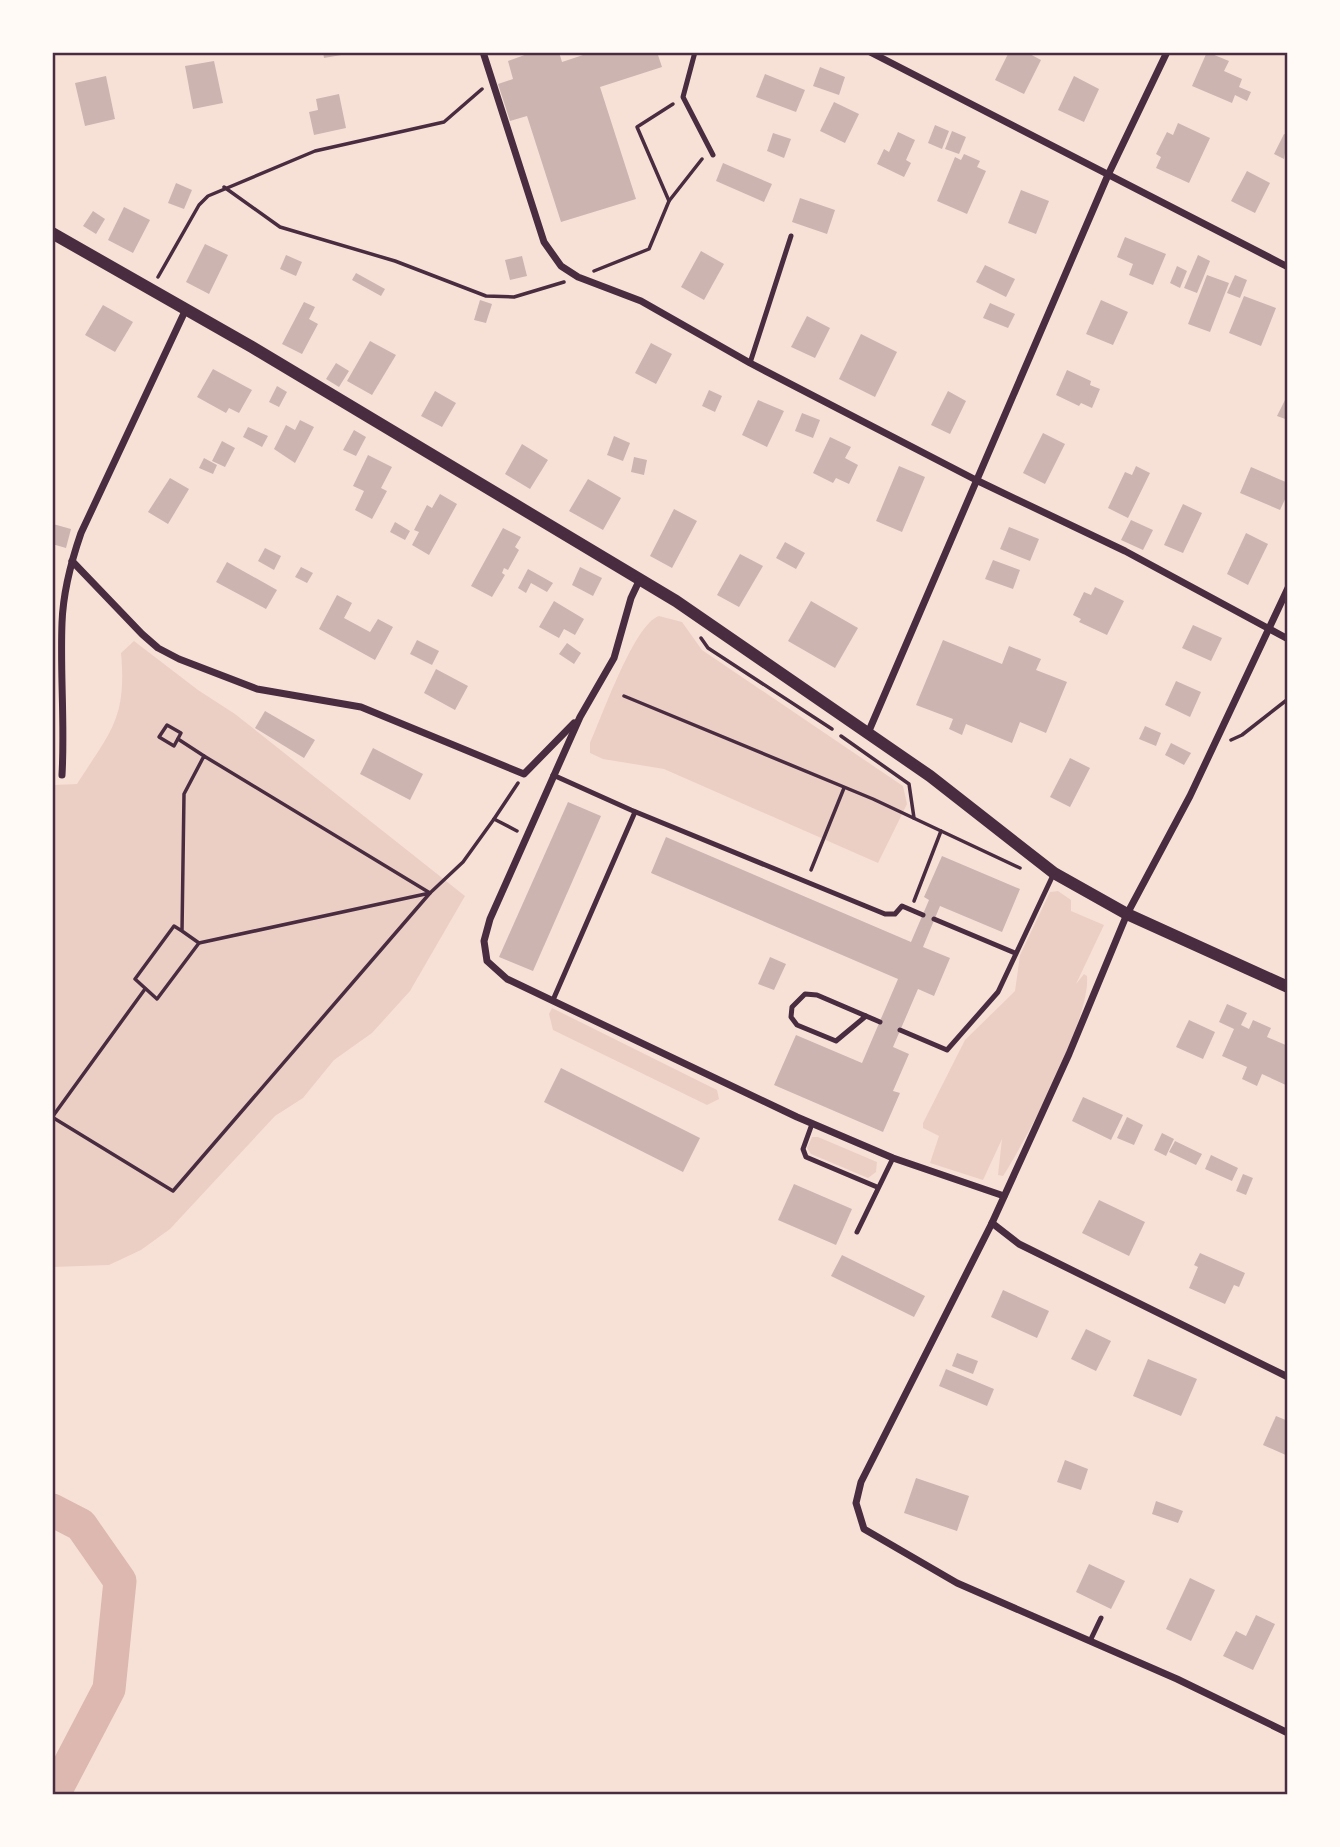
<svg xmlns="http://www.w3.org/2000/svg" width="1340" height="1847" font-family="'IBM Plex Serif',serif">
	<rect width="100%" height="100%" fill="#f7e1d7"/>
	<!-- green -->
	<g fill="#ebcfc5">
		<path d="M659 616 682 622 702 650 903 786 907 804 878 863 664 769 603 759 590 753V743C602 717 634 624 659 616Z"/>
		<path d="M134 641 198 690 235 714 465 896 410 991 372 1033 334 1060 303 1098 275 1116 170 1229 141 1250 109 1265 53 1267V785L77 784C110 732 127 719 121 653Z"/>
		<path d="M1058 891 1071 900V911L1104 925 1076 984 1084 974 1087 976C1091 1017 1027 1139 1003 1176L998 1175 1002 1139 983 1180 930 1163 939 1136 923 1128V1123L965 1040 1015 991 1020 955 1050 892Z"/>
		<polygon points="552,1008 717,1090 719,1099 707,1105 553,1030 549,1014"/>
		<polygon points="812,1137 818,1137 877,1162 876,1172 868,1178 811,1154 807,1148"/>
	</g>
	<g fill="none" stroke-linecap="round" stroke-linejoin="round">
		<!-- river -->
		<polyline stroke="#dcb8b0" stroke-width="33" points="52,1510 81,1525 120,1581 109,1689 54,1794"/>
	</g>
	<!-- building -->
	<g fill="#ccb4b1">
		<polygon points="323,52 347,52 347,54 324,58"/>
		<polygon points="533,52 559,52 562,62 592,52 657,52 662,67 600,87 636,199 561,222 527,116 510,121 498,84 513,79 508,61"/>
		<polygon points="1009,52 1026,52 1041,60 1024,94 995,80"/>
		<polygon points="1207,52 1229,61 1224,71 1242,79 1239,87 1251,92 1247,101 1235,95 1232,103 1192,86"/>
		<polygon points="214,61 223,103 193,109 185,66"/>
		<polygon points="820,67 845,77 839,95 813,86"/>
		<polygon points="765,74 805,90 796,112 756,97"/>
		<polygon points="106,76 115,119 85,126 75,83"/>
		<polygon points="1074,76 1099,89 1084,122 1058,110"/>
		<polygon points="339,94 346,128 314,135 309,112 318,110 316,99"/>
		<polygon points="834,102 859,114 845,143 820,131"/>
		<polygon points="1178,123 1210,138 1189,183 1156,168 1161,157 1156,154 1167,132 1173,135"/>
		<polygon points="935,125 949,131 942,149 928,143"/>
		<polygon points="952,131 966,137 959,154 945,149"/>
		<polygon points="898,132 915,140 906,160 911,163 904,177 877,164 884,149 889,152"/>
		<polygon points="773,133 791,139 784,158 767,151"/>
		<polygon points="1284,134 1288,135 1284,159 1274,154"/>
		<polygon points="964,154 980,161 977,167 986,171 967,214 937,201 955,157 961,160"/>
		<polygon points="723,163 772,184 764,202 716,181"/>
		<polygon points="1247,171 1270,183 1255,213 1231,201"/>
		<polygon points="176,183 192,190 184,209 168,203"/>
		<polygon points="1021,190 1049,201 1036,234 1008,223"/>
		<polygon points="800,198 835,210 827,234 792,222"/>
		<polygon points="124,207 150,220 133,253 108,240"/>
		<polygon points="93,211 105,219 96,234 83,226"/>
		<polygon points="1125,237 1166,254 1153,285 1129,275 1133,264 1117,257"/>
		<polygon points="205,244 228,255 209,294 186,282"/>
		<polygon points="701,251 724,264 704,300 681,287"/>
		<polygon points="286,255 302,262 296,276 280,269"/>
		<polygon points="1198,255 1210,261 1197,293 1184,288"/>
		<polygon points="522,256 527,276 510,280 505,260"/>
		<polygon points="985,265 1015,279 1006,297 976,282"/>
		<polygon points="1177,266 1187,271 1180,288 1170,283"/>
		<polygon points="356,273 385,289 381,296 352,280"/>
		<polygon points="1207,275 1229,283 1210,332 1188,324"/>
		<polygon points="1235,275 1247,280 1240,298 1227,293"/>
		<polygon points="1244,296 1276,308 1261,346 1229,333"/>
		<polygon points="480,300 492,304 486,323 474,320"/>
		<polygon points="1101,300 1128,312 1113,345 1086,334"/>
		<polygon points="304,302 315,307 309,319 318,324 302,354 282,344"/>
		<polygon points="990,303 1015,314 1008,328 983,318"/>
		<polygon points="103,305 133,322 115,352 85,335"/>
		<polygon points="807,316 830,328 815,358 791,347"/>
		<polygon points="861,334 897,352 875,397 839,379"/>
		<polygon points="370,341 396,355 372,395 347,381"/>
		<polygon points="651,343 672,354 656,384 635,373"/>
		<polygon points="336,363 349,371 339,387 326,379"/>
		<polygon points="213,369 252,390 239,413 229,408 226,413 197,397"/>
		<polygon points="1067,370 1091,381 1090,385 1100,389 1092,408 1081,403 1079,406 1056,395"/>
		<polygon points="277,386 287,392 279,407 269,402"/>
		<polygon points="709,390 722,396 715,412 702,406"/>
		<polygon points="435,391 456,403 442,427 421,416"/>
		<polygon points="948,391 966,401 950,434 931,425"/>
		<polygon points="1288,394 1288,420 1277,416"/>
		<polygon points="758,400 784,411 767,447 742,435"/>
		<polygon points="802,413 820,420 813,438 795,431"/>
		<polygon points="300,420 314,427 295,463 274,449 286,425 295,430"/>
		<polygon points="248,427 268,436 262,447 243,437"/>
		<polygon points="354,430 366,437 356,456 343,450"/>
		<polygon points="1043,433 1065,444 1045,484 1023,473"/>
		<polygon points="614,436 630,443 623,461 607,455"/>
		<polygon points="830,437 851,447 845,458 858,465 849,484 836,478 833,483 813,473"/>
		<polygon points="222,441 235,448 225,467 212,461"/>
		<polygon points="522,444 548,460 530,489 505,474"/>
		<polygon points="368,455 392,467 381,488 387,491 372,519 355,510 364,491 353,486"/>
		<polygon points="634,457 647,460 644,475 631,472"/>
		<polygon points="204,458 217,465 213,474 199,468"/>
		<polygon points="899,466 925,477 902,532 876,521"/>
		<polygon points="1136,466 1150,473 1128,518 1108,508 1125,472 1132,475"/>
		<polygon points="1251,467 1288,483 1288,493 1280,510 1240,493"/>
		<polygon points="170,478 189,489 168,524 148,512"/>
		<polygon points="588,479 621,498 603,530 569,511"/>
		<polygon points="440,494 457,504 429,555 412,545 419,532 414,530 427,505 432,508"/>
		<polygon points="1183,504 1202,513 1183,553 1164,545"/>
		<polygon points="674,509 697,521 672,568 650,556"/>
		<polygon points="1131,520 1153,530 1143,550 1121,540"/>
		<polygon points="395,522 410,531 405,540 390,532"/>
		<polygon points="53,524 71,529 66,548 52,544"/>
		<polygon points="1009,527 1039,539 1030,561 1000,549"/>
		<polygon points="503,528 521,537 515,547 519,550 508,570 504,568 502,573 505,575 492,597 471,586"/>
		<polygon points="1246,533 1268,544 1248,585 1227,574"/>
		<polygon points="785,542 805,553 796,569 776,558"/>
		<polygon points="265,548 281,556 274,570 258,561"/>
		<polygon points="740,554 763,566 739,607 717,595"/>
		<polygon points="993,560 1020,570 1013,589 985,579"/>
		<polygon points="227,562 277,590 266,609 216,582"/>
		<polygon points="301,567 313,573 307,583 295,577"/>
		<polygon points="580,567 602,578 593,596 572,585"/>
		<polygon points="528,569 553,583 547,592 531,583 526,593 518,588"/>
		<polygon points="1095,587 1124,601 1107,635 1079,622 1081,619 1073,615 1084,592 1091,595"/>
		<polygon points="337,595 352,603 344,618 370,632 378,619 393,627 375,660 319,629"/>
		<polygon points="554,601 584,619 575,635 564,629 559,638 539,627"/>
		<polygon points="811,601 858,628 835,668 788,641"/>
		<polygon points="1193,625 1222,638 1211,661 1182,648"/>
		<polygon points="417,640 439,651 432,665 410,654"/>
		<polygon points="943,640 1002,664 1009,646 1041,659 1036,670 1067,682 1046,733 1020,722 1012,743 966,724 962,735 949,729 953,719 916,705"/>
		<polygon points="567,643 581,653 574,664 559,654"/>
		<polygon points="436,669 468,686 455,710 424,693"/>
		<polygon points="1176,681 1201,692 1190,717 1165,705"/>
		<polygon points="265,711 315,740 304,758 255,728"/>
		<polygon points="1145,726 1161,733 1156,746 1139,739"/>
		<polygon points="1171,743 1191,753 1184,765 1165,755"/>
		<polygon points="373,748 423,774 410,800 360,774"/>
		<polygon points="1070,758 1090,768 1070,807 1050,797"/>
		<polygon points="568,802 601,816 533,971 499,957"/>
		<polygon points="666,837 911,942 929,900 924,897 942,856 1020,889 1002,932 940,906 923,947 950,958 934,996 918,989 893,1047 909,1054 893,1091 900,1093 883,1132 774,1085 796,1035 862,1063 898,979 651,873"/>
		<polygon points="770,957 786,964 774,990 758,984"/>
		<polygon points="1227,1004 1247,1013 1241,1025 1249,1029 1253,1020 1271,1028 1267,1037 1288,1046 1288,1086 1262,1074 1257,1086 1242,1079 1247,1067 1222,1056 1234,1029 1219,1022"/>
		<polygon points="1189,1020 1215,1032 1203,1059 1176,1047"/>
		<polygon points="561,1068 700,1138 683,1172 544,1102"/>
		<polygon points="1083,1097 1123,1115 1111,1140 1072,1121"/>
		<polygon points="1127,1117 1143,1125 1134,1145 1117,1138"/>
		<polygon points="1162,1133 1174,1139 1166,1156 1154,1150"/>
		<polygon points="1175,1141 1202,1154 1196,1165 1169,1152"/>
		<polygon points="1211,1155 1238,1168 1232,1181 1205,1169"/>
		<polygon points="1243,1174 1253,1178 1246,1195 1236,1191"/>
		<polygon points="794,1184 852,1209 836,1245 778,1220"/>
		<polygon points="1099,1200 1145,1222 1129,1256 1082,1233"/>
		<polygon points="1200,1253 1245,1273 1239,1287 1234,1285 1225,1304 1189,1288 1198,1267 1194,1265"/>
		<polygon points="842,1255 925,1296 914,1317 831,1276"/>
		<polygon points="1003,1290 1049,1311 1037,1338 991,1317"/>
		<polygon points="1086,1329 1111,1341 1096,1371 1071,1359"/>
		<polygon points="957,1353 978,1361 973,1374 952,1366"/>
		<polygon points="1148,1359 1197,1379 1181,1416 1133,1396"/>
		<polygon points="946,1369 994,1389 987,1406 939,1386"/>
		<polygon points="1276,1416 1288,1421 1288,1456 1263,1445"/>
		<polygon points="1065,1460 1088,1469 1081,1490 1057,1482"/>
		<polygon points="916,1478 969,1496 957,1531 904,1513"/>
		<polygon points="1156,1501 1183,1511 1178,1523 1152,1514"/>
		<polygon points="1089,1564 1125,1581 1111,1609 1076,1592"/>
		<polygon points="1190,1578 1215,1590 1191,1641 1166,1629"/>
		<polygon points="1256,1615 1275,1624 1253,1670 1223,1656 1236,1631 1246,1636"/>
	</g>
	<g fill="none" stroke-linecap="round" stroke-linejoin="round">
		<!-- path -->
		<g stroke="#4a2c40" stroke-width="3.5">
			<polyline points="224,187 280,227 395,261 486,296 514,297 564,282"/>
			<polyline points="669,201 637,127 673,104"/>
			<polyline points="594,271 649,249 669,201 702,159"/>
			<polyline points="158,277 199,205 208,196 315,151 444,122 482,89"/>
			<polyline points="701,638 708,648 832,729"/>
			<polyline points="624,696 873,799 1020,868"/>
			<polygon points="167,725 181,733 174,746 159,737"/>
			<polyline points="841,736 909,784 914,818"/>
			<polyline points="178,739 204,756"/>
			<polyline points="1231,740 1242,735 1288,699"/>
			<polyline points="494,819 518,783"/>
			<polyline points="811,870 844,788"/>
			<polyline points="914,901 941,831"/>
			<polyline points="182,931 199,943 157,999 135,979 174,926 182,931 184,794 204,756 430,893 463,862 494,819 517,831"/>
			<polyline points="53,1116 145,989"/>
			<polyline points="52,1117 173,1191 430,893 199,943"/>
		</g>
		<!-- service -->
		<g stroke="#4a2c40" stroke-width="5">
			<polyline points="695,52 683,97 713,155"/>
			<polyline points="750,363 791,236"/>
			<polyline points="553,775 631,810 885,914 895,914 902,906 923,915"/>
			<polyline points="934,919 1015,953"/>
			<polyline points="553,1000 635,812"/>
			<polyline points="866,1016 836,1041 797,1025 791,1017 792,1007 805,994 817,995 880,1022"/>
			<polyline points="900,1030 947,1050 998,992 1054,873"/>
			<polyline points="812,1124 803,1149 806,1157 877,1187"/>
			<polyline points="857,1232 893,1158"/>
			<polyline points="1090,1641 1101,1618"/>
		</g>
		<!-- minor -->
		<g stroke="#4a2c40" stroke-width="7">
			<polyline points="483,52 544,242 561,266 578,277 641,301 750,363 976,480 1125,551 1288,639"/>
			<polyline points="870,52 1288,267"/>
			<polyline points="72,561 142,634 158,648 179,659 257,689 361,707 524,774 574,723"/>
			<polyline points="640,579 631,598 614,658 580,717 490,919 484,941 487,961 507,979 797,1117 893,1158 1004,1196"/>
			<polyline points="1288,588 1190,796 1127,914 1069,1054 992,1223 861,1482 856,1503 864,1529 957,1583 1177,1679 1288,1733"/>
			<polyline points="868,733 1108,175 1167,52"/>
			<path d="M62 775C65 724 60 674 62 623 63 592 71 562 81 533L186 309"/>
			<polyline points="992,1223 1019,1244 1288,1377"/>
		</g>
		<!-- tertiary -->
		<polyline stroke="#4a2c40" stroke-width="12" points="52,233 252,347 676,601 930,776 1054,873 1127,914 1288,987"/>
	</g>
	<!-- border -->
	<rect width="1340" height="1847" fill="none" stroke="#fffaf5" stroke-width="108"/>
	<rect x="54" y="54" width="1232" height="1739" fill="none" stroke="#4a2c40" stroke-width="2.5"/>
</svg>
